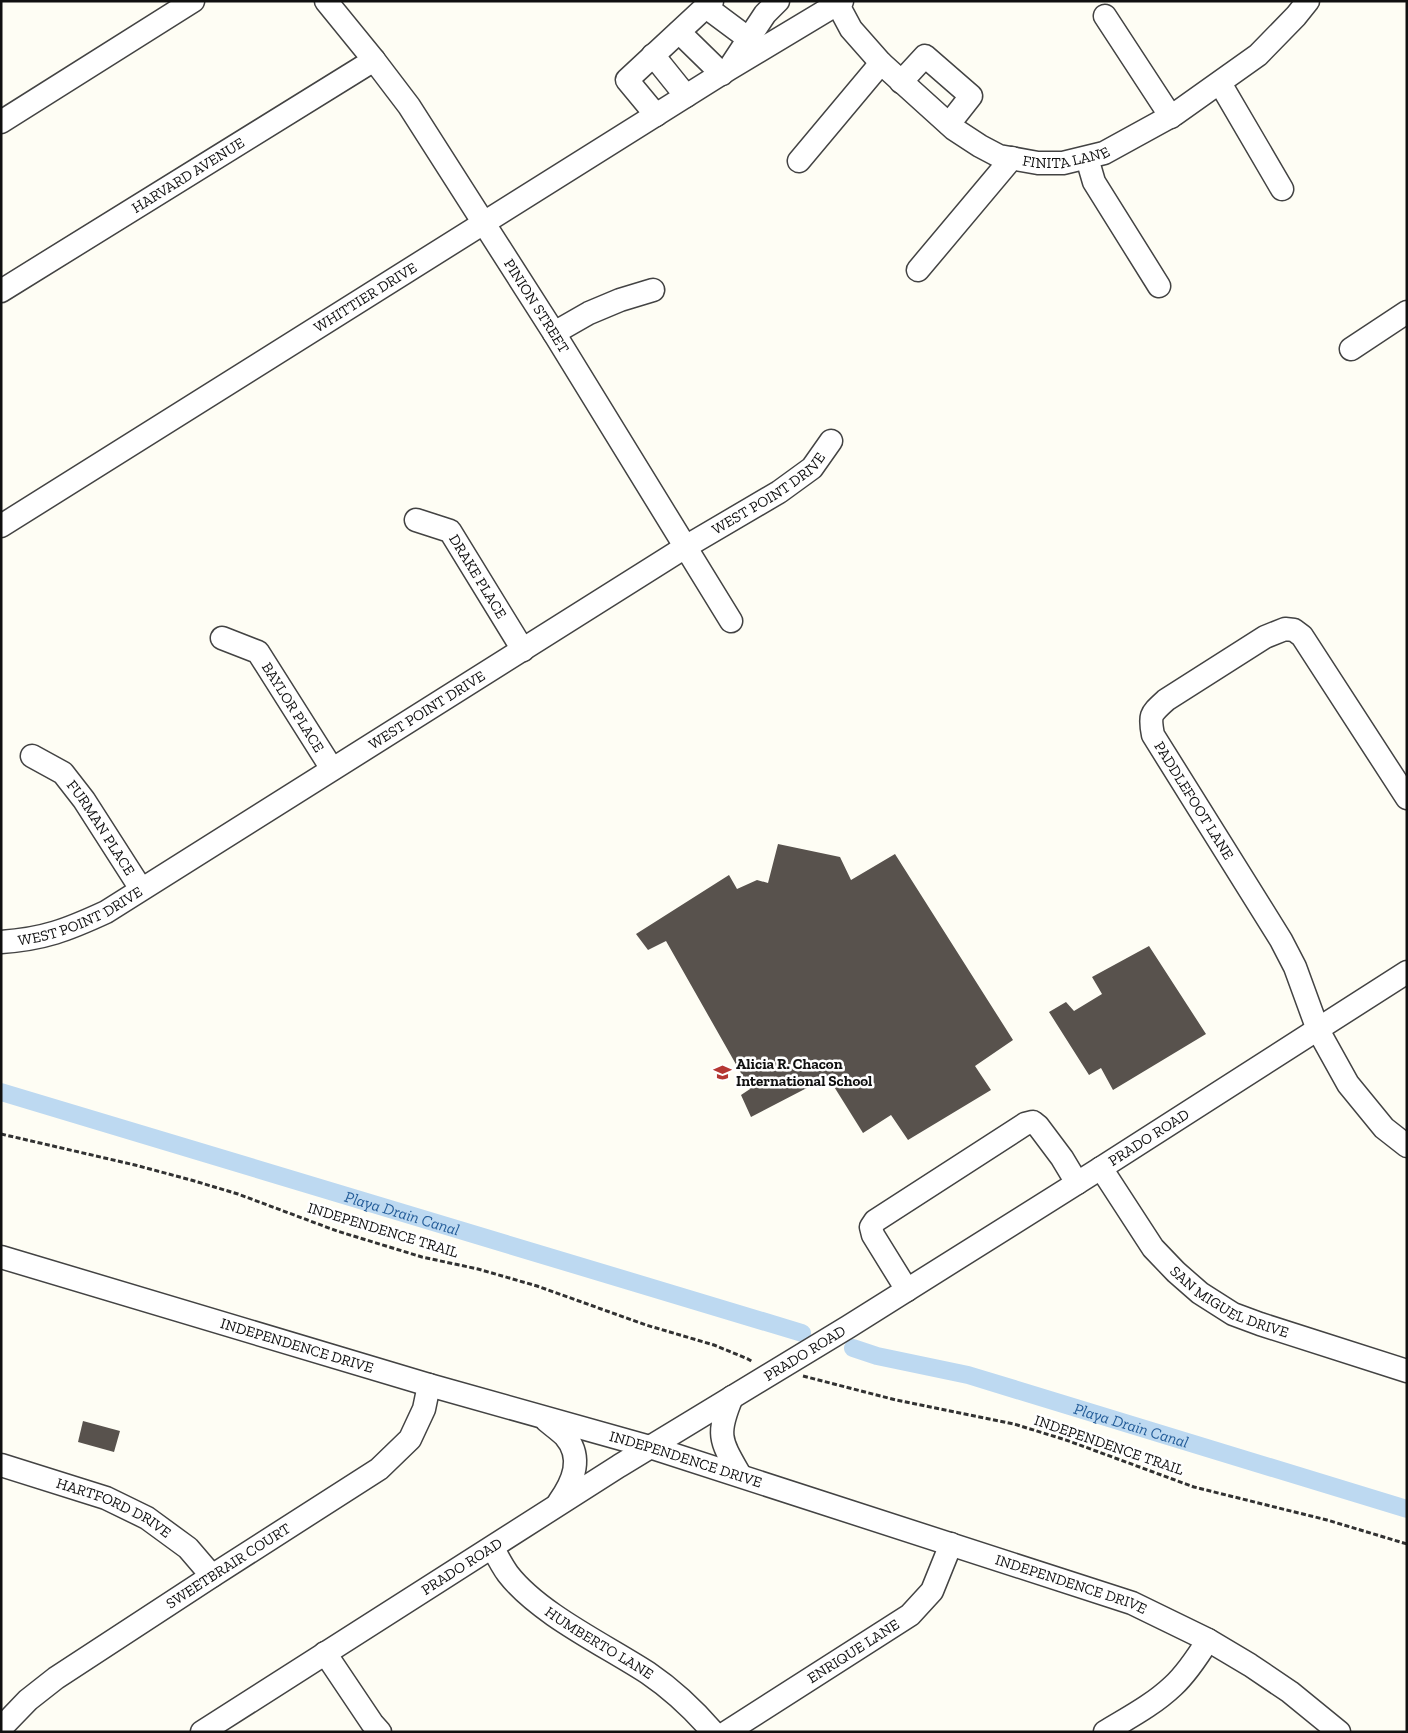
<svg xmlns="http://www.w3.org/2000/svg" width="1408" height="1733" font-family="'Zilla Slab',serif">
	<rect width="100%" height="100%" fill="#fefdf4"/>
	<g fill="none" stroke-linecap="round" stroke-linejoin="round">
		<!-- canal -->
		<g stroke="#bdd9f1" stroke-width="18">
			<path id="s1" d="M1 1092 802 1333"/>
			<path id="s2" d="M853 1348 877 1356 968 1375 1407 1509"/>
		</g>
	</g>
	<!-- building -->
	<g fill="#58524d">
		<polygon points="778,844 840,857 851,880 895,854 1013,1040 975,1066 991,1090 908,1140 891,1115 863,1133 828,1077 751,1117 741,1095 750,1089 666,941 648,950 636,934 729,875 737,889 757,880 768,883"/>
		<polygon points="1149,946 1206,1034 1113,1090 1101,1068 1089,1075 1049,1012 1066,1002 1074,1011 1102,994 1092,977"/>
		<polygon points="83,1421 120,1431 114,1452 78,1442"/>
	</g>
	<g fill="none" stroke-linecap="round" stroke-linejoin="round">
		<defs>
			<g id="minor">
				<path id="s3" d="M326 1 374 60 409 106 554 333 731 621"/>
				<path id="s4" d="M836 1 851 29 881 63 954 129 980 146 999 156 1038 163H1063L1104 153 1175 114 1258 55 1296 16 1308 1"/>
				<polyline points="706,7 749,39"/>
				<polyline points="1105,16 1171,117"/>
				<polyline points="679,32 722,74"/>
				<polyline points="653,55 686,96"/>
				<polyline points="732,64 765,14 778,1"/>
				<polyline points="901,82 925,56 971,96 949,124"/>
				<polyline points="1220,83 1282,189"/>
				<polyline points="656,115 627,80 712,1"/>
				<polyline points="1,122 193,1"/>
				<polyline points="1087,158 1094,182 1159,286"/>
				<polyline points="799,161 881,63"/>
				<polyline points="918,270 1012,158"/>
				<path id="s5" d="M1 291 374 60"/>
				<polyline points="554,333 589,313 620,300 653,290"/>
				<polyline points="1351,349 1407,312"/>
				<path id="s6" d="M416 520 450 531 523 650"/>
				<path id="s7" d="M1 526 729 69 842 1"/>
				<path id="s8" d="M222 638 258 652 332 769"/>
				<path id="s9" d="M32 756 63 773 84 800 141 889"/>
				<path id="s10" d="M1407 798 1302 636 1294 630 1285 629 1265 637 1166 700C1151 714 1149 714 1153 735L1281 940 1295 967 1318 1030 1348 1084 1384 1128 1407 1146"/>
				<path id="s11" d="M1 942C44 939 67 930 106 912L687 546 779 492 812 468 831 441"/>
				<path id="s12" d="M1101 1168 1153 1248 1176 1272 1200 1293 1233 1314 1260 1324 1407 1371"/>
				<path id="s13" d="M1 1257 429 1385 650 1447 1132 1603 1208 1640 1250 1665 1290 1692 1339 1732"/>
				<polyline points="907,1290 873,1235 871,1227 875,1221 1025,1124 1033,1122 1038,1126 1062,1158 1077,1183"/>
				<path d="M732 1397C716 1435 720 1440 740 1475"/>
				<path d="M547 1421C553 1426 560 1431 565 1436 584 1458 573 1482 559 1502"/>
				<path id="s14" d="M1 1465 106 1498 147 1518 188 1548 212 1576"/>
				<path id="s15" d="M493 1548C497 1556 502 1566 508 1574 539 1614 605 1645 648 1673 673 1690 694 1710 713 1732"/>
				<polyline points="325,1653 372,1723 380,1732"/>
				<path id="s16" d="M1 1728 28 1700 56 1678 212 1576 379 1469 410 1439 424 1409 429 1385"/>
				<path id="s17" d="M202 1732 619 1466 848 1327 1101 1168 1407 972"/>
				<path id="s18" d="M727 1732 910 1615 932 1591 951 1544"/>
				<path d="M1105 1732C1128 1718 1153 1705 1173 1686 1187 1673 1198 1656 1208 1640"/>
			</g>
		</defs>
		<!-- minor casing -->
		<use href="#minor" stroke="#434343" stroke-width="25"/>
		<!-- path -->
		<g stroke="#323232" stroke-width="3" stroke-dasharray="5 2.5" stroke-linecap="butt">
			<polyline points="1,1134 135,1165 191,1180 238,1194 337,1231 422,1257 478,1269 537,1286 646,1325 714,1345 748,1359 753,1362"/>
			<polyline points="803,1376 896,1400 1014,1424 1066,1440 1194,1487 1327,1520 1407,1544"/>
		</g>
		<!-- minor -->
		<use href="#minor" stroke="#fff" stroke-width="22"/>
	</g>
	<!-- icons -->
	<defs>
		<symbol id="school-bare" viewBox="-9 -9 18 18"><path d="M0-5L7-2L0 1L-7-2ZM-4 1L0 2.5L4 1V4Q0 6-4 4Z" fill="#b53733" stroke="#fff" stroke-width="2.5" paint-order="stroke"/></symbol>
	</defs>
	<g fill-rule="evenodd">
		<use href="#school-bare" x="710" y="1060" width="25" height="25"/>
	</g>
	<g text-anchor="middle" dominant-baseline="central" stroke-width="5" stroke-linejoin="round" paint-order="stroke">
		<!-- street labels -->
		<g font-size="15" fill="#101010" stroke="#fff">
			<text stroke="none"><textPath href="#s4" startOffset="296">FINITA LANE</textPath></text>
			<text stroke="none"><textPath href="#s5" startOffset="220">HARVARD AVENUE</textPath></text>
			<text stroke="none"><textPath href="#s7" startOffset="430">WHITTIER DRIVE</textPath></text>
			<text stroke="none"><textPath href="#s3" startOffset="371">PINION STREET</textPath></text>
			<text stroke="none"><textPath href="#s11" startOffset="894">WEST POINT DRIVE</textPath></text>
			<text stroke="none"><textPath href="#s6" startOffset="89">DRAKE PLACE</textPath></text>
			<text stroke="none"><textPath href="#s8" startOffset="104">BAYLOR PLACE</textPath></text>
			<text stroke="none"><textPath href="#s11" startOffset="489">WEST POINT DRIVE</textPath></text>
			<text stroke="none"><textPath href="#s10" startOffset="469">PADDLEFOOT LANE</textPath></text>
			<text stroke="none"><textPath href="#s9" startOffset="102">FURMAN PLACE</textPath></text>
			<text stroke="none"><textPath href="#s11" startOffset="84">WEST POINT DRIVE</textPath></text>
			<text stroke="none"><textPath href="#s17" startOffset="1118">PRADO ROAD</textPath></text>
			<text transform="translate(383 1230) rotate(17)">INDEPENDENCE TRAIL</text>
			<text stroke="none"><textPath href="#s12" startOffset="191">SAN MIGUEL DRIVE</textPath></text>
			<text stroke="none"><textPath href="#s13" startOffset="309">INDEPENDENCE DRIVE</textPath></text>
			<text stroke="none"><textPath href="#s17" startOffset="712">PRADO ROAD</textPath></text>
			<text transform="translate(1109 1445) rotate(19)">INDEPENDENCE TRAIL</text>
			<text stroke="none"><textPath href="#s13" startOffset="714">INDEPENDENCE DRIVE</textPath></text>
			<text stroke="none"><textPath href="#s14" startOffset="121">HARTFORD DRIVE</textPath></text>
			<text stroke="none"><textPath href="#s16" startOffset="280">SWEETBRAIR COURT</textPath></text>
			<text stroke="none"><textPath href="#s17" startOffset="308">PRADO ROAD</textPath></text>
			<text stroke="none"><textPath href="#s13" startOffset="1119">INDEPENDENCE DRIVE</textPath></text>
			<text stroke="none"><textPath href="#s15" startOffset="145">HUMBERTO LANE</textPath></text>
			<text stroke="none"><textPath href="#s18" startOffset="150">ENRIQUE LANE</textPath></text>
		</g>
		<!-- poi labels -->
		<g font-size="15" font-weight="bold" fill="#101010" stroke="#fff" text-anchor="start">
			<text x="736" y="1064">Alicia R. Chacon<tspan x="736" dy="17">International School</tspan></text>
		</g>
		<!-- water labels -->
		<g font-size="16" font-style="italic" fill="#235c98" stroke="#fff">
			<text stroke="none"><textPath href="#s1" startOffset="419">Playa Drain Canal</textPath></text>
			<text stroke="none"><textPath href="#s2" startOffset="289">Playa Drain Canal</textPath></text>
		</g>
	</g>
	<!-- border -->
	<rect width="1408" height="1733" fill="none" stroke="#101010" stroke-width="5"/>
</svg>
